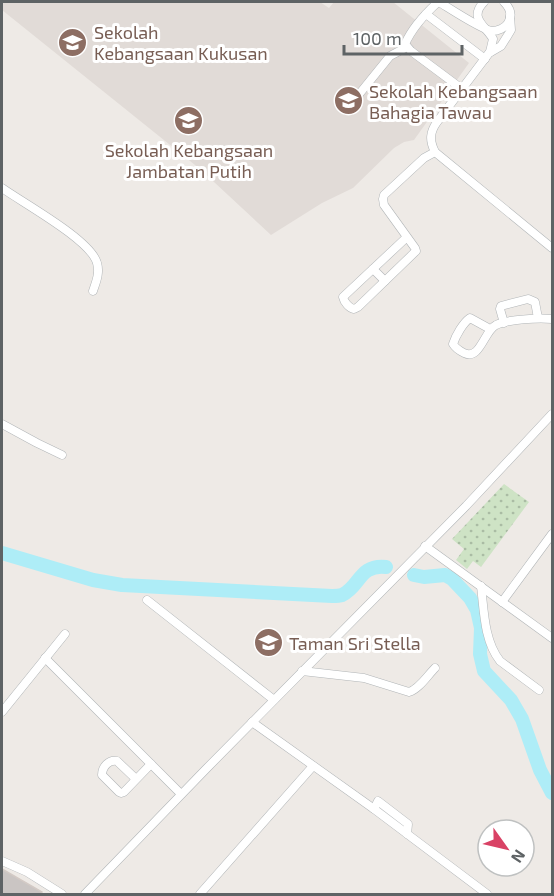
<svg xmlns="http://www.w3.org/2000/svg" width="554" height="896" font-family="'Exo 2',sans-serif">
	<defs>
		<pattern id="green-dots" width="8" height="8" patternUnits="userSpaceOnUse" patternTransform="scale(1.5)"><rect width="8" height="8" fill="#cee3c5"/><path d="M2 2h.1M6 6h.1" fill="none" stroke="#aabca4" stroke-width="1.8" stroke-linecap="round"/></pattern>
	</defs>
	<rect width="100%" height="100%" fill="#eeeae6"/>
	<!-- education -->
	<polygon fill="#e1dbd7" points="2,2 320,2 329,8 334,2 393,2 469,63 414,140 404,142 394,148 353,188 322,203 271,235 200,169 2,10"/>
	<!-- green -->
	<polygon fill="url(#green-dots)" points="504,484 529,502 481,567 473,561 467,569 456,560 464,549 452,539"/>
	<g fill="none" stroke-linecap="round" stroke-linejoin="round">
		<!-- river -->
		<g stroke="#aeedf7" stroke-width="14">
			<path d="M2 553 93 580 122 585 332 596C335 596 339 596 342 595 360 587 359 564 386 567"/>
			<polyline points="414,575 424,577 445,575 452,579 470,598 477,610 481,628 480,654 484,671 511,700 522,719 540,770 552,793"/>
		</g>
	</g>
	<!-- building -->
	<polygon fill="#cac5c3" stroke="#d3cac5" stroke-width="1.5" points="2,869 42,892 41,894 2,894"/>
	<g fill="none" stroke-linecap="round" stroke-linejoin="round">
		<defs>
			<g id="minor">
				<path d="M438 2C426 13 412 28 405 44L411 51 462 89"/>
				<path d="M439 2C449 8 482 30 492 31 498 31 505 28 508 23 513 15 510 8 504 2"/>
				<path d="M484 2C468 18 486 26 493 39L490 52"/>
				<polyline points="426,14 485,59"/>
				<path d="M510 16 511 30 508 35 501 46 489 53 437 122C430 132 429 140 435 152L552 248"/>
				<polyline points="356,98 390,56 407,47"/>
				<path d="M2 188C23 203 91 240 97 263 100 273 96 282 93 291"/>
				<path d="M407 237 343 297C344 302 349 308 354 309L358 307 416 251 415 248 384 205 383 199 384 195 424 158 435 152"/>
				<polyline points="373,269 385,281"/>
				<polyline points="504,323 500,309 501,306 528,299 535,302 538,318"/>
				<path d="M490 329 470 318C463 323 456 335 453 344 456 349 460 351 464 353 480 361 484 331 496 325 509 319 538 318 552 319"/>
				<polyline points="2,424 37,443 62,455"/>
				<polyline points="425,546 552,638"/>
				<path d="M481 586C484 610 484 641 500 661L539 690"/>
				<polyline points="147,600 274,700"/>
				<polyline points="502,602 552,534"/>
				<polyline points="45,658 181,794"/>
				<path d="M302 671 364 678 409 692C419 689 427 676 435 668"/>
				<polyline points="2,712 65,634"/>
				<polyline points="252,722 374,809 487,894"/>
				<path d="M136 779 117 761C109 759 102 767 102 775L119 792 121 793 124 792 151 764"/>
				<polyline points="374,809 378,801 408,824 407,834"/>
				<polyline points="2,861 27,872 62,894"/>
				<polyline points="85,894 206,769 466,506 552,414"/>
				<polyline points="200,894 313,766"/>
			</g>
		</defs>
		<!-- minor casing -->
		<use href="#minor" stroke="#b1b5b7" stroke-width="9"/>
		<!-- minor -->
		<use href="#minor" stroke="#fff" stroke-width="8"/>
	</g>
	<!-- icons -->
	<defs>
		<symbol id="school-disc" viewBox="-11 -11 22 22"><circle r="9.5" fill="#8d6e63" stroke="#fff"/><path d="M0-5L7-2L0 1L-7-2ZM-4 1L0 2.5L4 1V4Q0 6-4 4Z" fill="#fff"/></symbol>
	</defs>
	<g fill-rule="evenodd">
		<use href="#school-disc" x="56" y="26" width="33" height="33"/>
		<use href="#school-disc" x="332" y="84" width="33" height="33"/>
		<use href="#school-disc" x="172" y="104" width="33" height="33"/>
		<use href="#school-disc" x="252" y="626" width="33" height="33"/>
	</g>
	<g text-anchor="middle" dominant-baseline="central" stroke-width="6" stroke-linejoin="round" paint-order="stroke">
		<!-- education labels -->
		<g font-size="18" fill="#785e54" stroke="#fff" text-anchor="start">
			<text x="94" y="32">Sekolah<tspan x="94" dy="21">Kebangsaan Kukusan</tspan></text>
			<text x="369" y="91">Sekolah Kebangsaan<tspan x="369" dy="21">Bahagia Tawau</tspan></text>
			<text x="189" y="150" text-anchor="middle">Sekolah Kebangsaan<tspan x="189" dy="21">Jambatan Putih</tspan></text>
			<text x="289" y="643">Taman Sri Stella</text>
		</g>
	</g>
	<!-- border -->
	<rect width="554" height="896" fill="none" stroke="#5e6365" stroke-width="6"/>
	<!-- north arrow -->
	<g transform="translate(506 848) rotate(124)"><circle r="28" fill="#ffffff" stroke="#bfc1c1" stroke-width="1.5"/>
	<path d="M0-4.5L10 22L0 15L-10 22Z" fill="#d94265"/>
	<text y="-9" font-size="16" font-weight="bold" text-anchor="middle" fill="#5e6365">N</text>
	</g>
	<!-- scale -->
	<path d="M344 45v9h118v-9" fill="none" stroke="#5e6365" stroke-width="3"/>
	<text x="353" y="45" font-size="18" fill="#5e6365" stroke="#ffffff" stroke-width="4.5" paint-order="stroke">100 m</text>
</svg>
